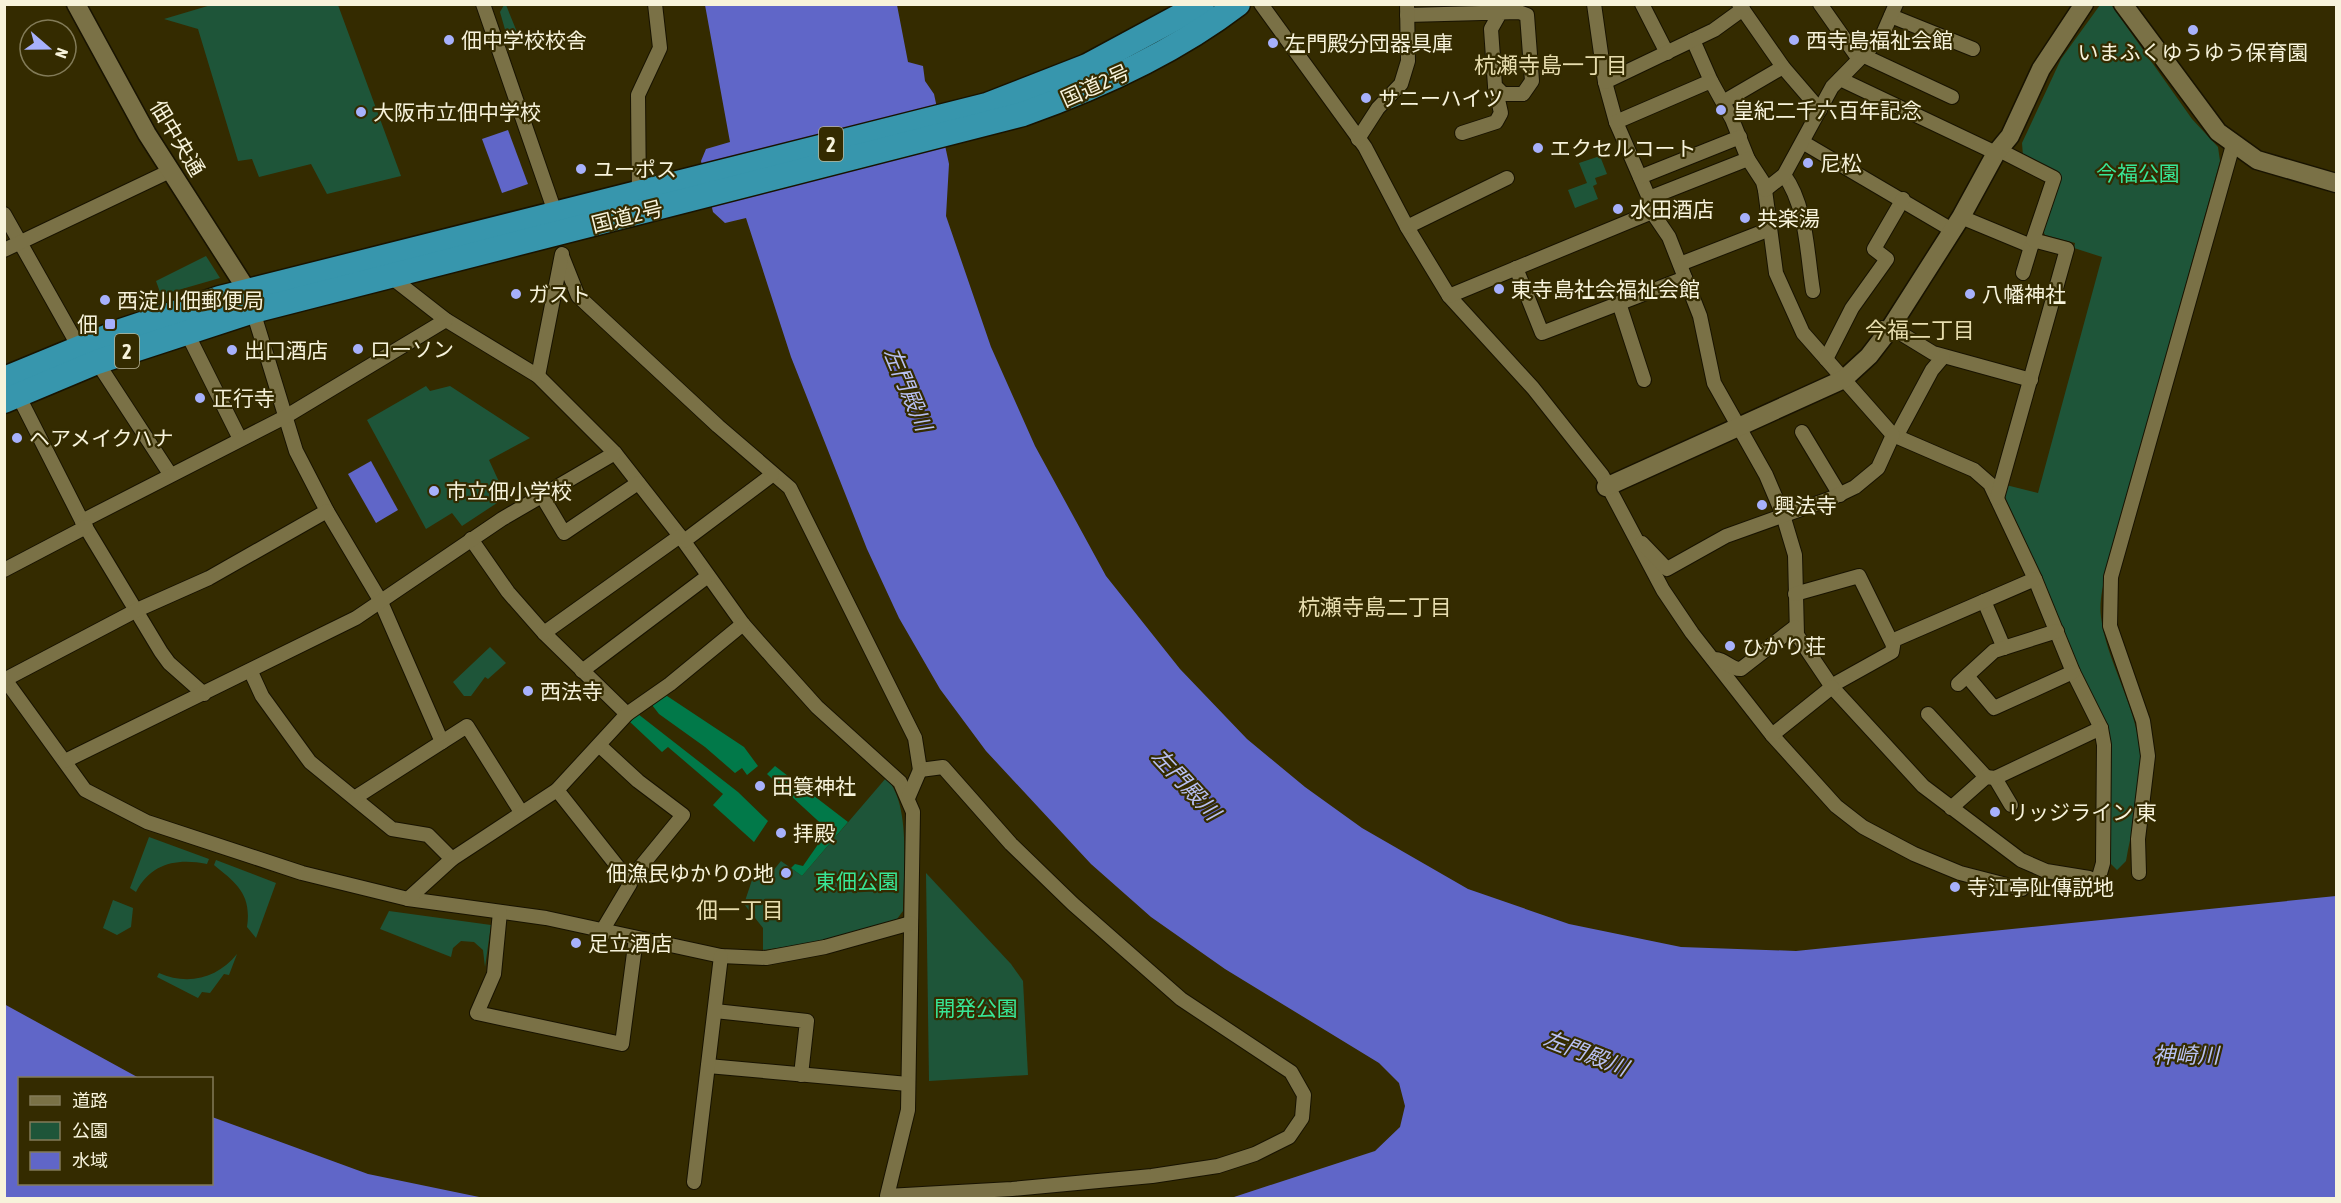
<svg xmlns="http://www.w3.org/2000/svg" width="2341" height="1203" font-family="'Asap Condensed','Noto Sans JP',sans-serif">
	<rect width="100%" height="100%" fill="#342b00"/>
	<!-- green -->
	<g fill="#1e5539">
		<polygon points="211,5 338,5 401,176 327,194 311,164 259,177 252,159 238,161 198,29 164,19"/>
		<polygon points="504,5 506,5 519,37 526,36 528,40 514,44 512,36 506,33 500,12"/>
		<path d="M2100 5 2112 6 2192 119 2218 147 2220 161 2106 572C2103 586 2099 602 2101 617 2106 659 2134 702 2140 748 2146 784 2132 826 2126 861L2117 870 2109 862V763L2040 575 2003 493 2006 485 2038 493 2102 257 2074 248 2075 243 2045 235 2043 231 2060 175 2023 156 2022 143 2061 59Z"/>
		<polygon points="1600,156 1607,174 1595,178 1597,184 1593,186 1598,199 1575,208 1568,190 1587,183 1579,163"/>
		<polygon points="206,256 220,278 161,295 156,281"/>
		<polygon points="426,386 430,391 450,386 530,438 489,460 506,497 462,526 452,513 426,529 367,420"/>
		<polygon points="490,647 506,663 488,679 485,677 471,696 464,696 453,682"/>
		<path d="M886 778C912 803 903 876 903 911L897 919 820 942 763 950V928L744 904 753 877H768L781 861 802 876Z"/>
		<path d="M149 837 209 859 207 864C177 858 151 863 136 892L130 888Z"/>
		<path d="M216 860 276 883 256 938 247 927C252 894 236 883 214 865Z"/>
		<polygon points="926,873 1011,964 1023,981 1028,1075 929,1081"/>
		<polygon points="113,900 133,908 131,927 117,935 103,928"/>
		<polygon points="389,911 491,925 485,967 483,950 474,942 461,941 453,948 451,957 380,929"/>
		<path d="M237 954 229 975 224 974 210 993 202 992 198 998 157 977 159 973C188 986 218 978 237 954Z"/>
	</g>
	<!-- forest -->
	<g fill="#017949">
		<polygon points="664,694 744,747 758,766 747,775 742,768 735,773 705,747 659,714 652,705"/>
		<polygon points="638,714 738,792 768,821 754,842 713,805 723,794 668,747 662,752 630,722"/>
		<polygon points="775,766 848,822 802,876 791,868 795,864 803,866 828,830 767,774"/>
	</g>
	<!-- water -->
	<g fill="#6066c8">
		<polygon points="705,5 897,5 908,62 923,66 925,81 934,94 949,164 946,216 991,347 1035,446 1106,576 1180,669 1247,739 1305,787 1362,828 1468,889 1569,924 1681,947 1796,951 2336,896 2336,1198 1231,1198 1375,1151 1400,1127 1405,1106 1399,1083 1379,1063 1225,969 1151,917 1091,864 986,751 940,689 899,618 867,549 791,357 746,218 725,223 713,212 701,161 706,149 730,142"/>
		<polygon points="508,130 528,184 502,193 482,139"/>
		<polygon points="371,461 398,510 376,523 348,474"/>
		<polygon points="4,1004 139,1078 20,1078 20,1184 212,1184 212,1117 368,1174 484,1198 5,1198"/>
	</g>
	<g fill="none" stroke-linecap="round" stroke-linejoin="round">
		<defs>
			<g id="street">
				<polyline points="483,4 557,218"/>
				<polyline points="1261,4 1365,147 1407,227 1449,296 1533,388 1602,475 1663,590 1692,633 1772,735 1836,806 1863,827 1914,854 1960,873 2022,889"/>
				<polyline points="1594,4 1605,82 1616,122 1649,198 1652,212 1669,237 1700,316 1714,383 1766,475 1783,515 1795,555 1797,635 1832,687 1923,786 2021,860 2046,871 2089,878"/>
				<polyline points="1642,4 1667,53"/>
				<polyline points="1739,4 1783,67 1820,110"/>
				<polyline points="1820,4 1858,58"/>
				<polyline points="1407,15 1519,12 1527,15 1532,81 1523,94 1503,94 1495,86 1491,29 1500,13"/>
				<polyline points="1891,16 1973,49"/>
				<polyline points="1693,40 1711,81"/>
				<polyline points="1862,55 1952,97"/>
				<polyline points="1840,79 1996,153"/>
				<polyline points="1605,82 1714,30 1743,9"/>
				<polyline points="1723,102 1783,67"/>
				<polyline points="1616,122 1711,81 1732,119 1748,159"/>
				<polyline points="1462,133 1496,122 1501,113 1495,86"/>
				<polyline points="1358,139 1378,108 1401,84 1408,61 1407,4"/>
				<polyline points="1804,143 1952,230"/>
				<path d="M1784 175C1807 206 1807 255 1813 291"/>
				<polyline points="1640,177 1740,137"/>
				<polyline points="1765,190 1776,273 1803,333 1893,435 1974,470 1990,484 2035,579 2073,672 2101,728 2104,745 2103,863 2099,877"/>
				<polyline points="639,198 638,95 660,48 655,4"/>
				<polyline points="1649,198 1748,159 1763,182 1765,190 1784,175 1832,87 1882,36 1896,4"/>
				<polyline points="4,214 79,347"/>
				<polyline points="1961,217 2031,246"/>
				<polyline points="1407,227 1507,178"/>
				<polyline points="4,250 170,171"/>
				<polyline points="1680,264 1770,229"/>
				<polyline points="1516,268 1542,333 1685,278"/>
				<polyline points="2023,273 2033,240"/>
				<polyline points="391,277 446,320 538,376 615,453 680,536 743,624 773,658 817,707 900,782 913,812 908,1110 887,1196 1012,1189 1152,1176 1218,1166 1255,1154 1289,1137 1302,1118 1304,1095 1291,1072 1181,999 1073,904 1011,844 943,767 920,770 915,738 790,488 718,426 578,296 562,256"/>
				<polyline points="1449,296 1652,212"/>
				<polyline points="1619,303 1644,380"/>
				<polyline points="253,311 296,451 327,511 380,600 442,742"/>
				<polyline points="1881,328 1897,331 1933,353 2031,380"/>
				<polyline points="186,331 240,439"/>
				<polyline points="1826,359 1852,308 1887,259 1874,249 1903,199"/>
				<polyline points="97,362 170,474"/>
				<polyline points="538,376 562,254"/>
				<polyline points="18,395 82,521 161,652 169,663 204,694"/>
				<polyline points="1802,432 1840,495"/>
				<polyline points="1896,437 1932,370 1943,357"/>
				<polyline points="542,496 564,533 638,483"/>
				<polyline points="1997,498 2067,249 2033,240 2054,178 1999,150"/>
				<polyline points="82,521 285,417 446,320"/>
				<polyline points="471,539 508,592 544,633 627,714"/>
				<polyline points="684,541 772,475"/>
				<polyline points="1642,543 1667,569 1726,536 1832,498 1855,487 1878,468 1893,435"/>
				<polyline points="4,570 86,527"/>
				<polyline points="1795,594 1859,576 1892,643"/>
				<polyline points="1984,601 2004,648"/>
				<polyline points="544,633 680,536"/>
				<path d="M1713 659C1725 658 1730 670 1741 669L1795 627"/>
				<polyline points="582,671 708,576"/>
				<polyline points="251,672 262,696 310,762 392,829 428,835 452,859"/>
				<polyline points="1967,676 1994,708 2073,672"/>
				<polyline points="4,678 85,790 147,822 302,873 408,899 546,918 721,956 766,958 825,947 911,923"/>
				<polyline points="4,680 137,610 209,578 327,511"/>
				<polyline points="1958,684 1994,651 2057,631"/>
				<polyline points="1831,686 1892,652 1894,640 2035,579"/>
				<polyline points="1928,714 1986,777"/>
				<polyline points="1772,735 1832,687"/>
				<polyline points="600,746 638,781 683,815 629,881 630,884 602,931"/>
				<polyline points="65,761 356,618 502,519 615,453"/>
				<polyline points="1995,778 2011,805"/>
				<polyline points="557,790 629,881"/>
				<polyline points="356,797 467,726 521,812"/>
				<polyline points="908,798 920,770"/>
				<polyline points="1951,808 1986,777 1995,778 2101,728"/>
				<polyline points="2139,873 2138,839 2148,756 2143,721 2110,626 2111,577 2233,145"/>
				<polyline points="408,899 452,859 557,790 627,714 670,684 743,624"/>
				<polyline points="500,912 494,974 477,1013 622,1044 636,938"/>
				<polyline points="715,1011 807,1021 801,1075"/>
				<polyline points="708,1066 908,1084"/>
				<polyline points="694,1182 721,956"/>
			</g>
			<g id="secondary">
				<polyline points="76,4 147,134 247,290 250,301"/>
				<polyline points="2123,4 2218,132 2257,160 2336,183"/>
				<polyline points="1606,487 1844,379 1869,356 1889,330 1961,217 1996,153 2010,136 2041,69 2084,4"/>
			</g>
			<g id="highway">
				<polyline points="4,379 118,332 220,298 987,105 1087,66 1202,4"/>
				<path d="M4 401 97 362 253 311 1023 114C1099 87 1174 53 1238 4"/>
			</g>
		</defs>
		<!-- street casing -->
		<use href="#street" stroke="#181301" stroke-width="16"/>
		<!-- secondary casing -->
		<use href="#secondary" stroke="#181301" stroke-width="21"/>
		<!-- highway casing -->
		<use href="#highway" stroke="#181301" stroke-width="27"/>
		<!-- street -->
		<use href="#street" stroke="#7a7146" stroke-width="14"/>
		<!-- secondary -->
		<use href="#secondary" stroke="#7a7146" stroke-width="18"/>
		<!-- highway -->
		<use href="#highway" stroke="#3796ad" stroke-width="24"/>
	</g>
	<!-- markers -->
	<g fill="#a7b1fc" stroke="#342b00" stroke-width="2">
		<circle cx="2193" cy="30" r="6"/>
		<circle cx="449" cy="40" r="6"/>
		<circle cx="1794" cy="40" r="6"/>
		<circle cx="1273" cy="43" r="6"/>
		<circle cx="1366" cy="98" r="6"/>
		<circle cx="1721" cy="110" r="6"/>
		<circle cx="361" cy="112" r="6"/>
		<circle cx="1538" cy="148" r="6"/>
		<circle cx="1808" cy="163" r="6"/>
		<circle cx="581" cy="169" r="6"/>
		<circle cx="1618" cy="209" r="6"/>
		<circle cx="1745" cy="218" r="6"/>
		<circle cx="1499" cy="289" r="6"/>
		<circle cx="516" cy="294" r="6"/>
		<circle cx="1970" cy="294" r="6"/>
		<circle cx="105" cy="300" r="6"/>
		<rect x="104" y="318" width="12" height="12" rx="3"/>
		<circle cx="358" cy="349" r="6"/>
		<circle cx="232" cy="350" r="6"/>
		<circle cx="200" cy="398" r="6"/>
		<circle cx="17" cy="438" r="6"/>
		<circle cx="434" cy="491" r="6"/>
		<circle cx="1762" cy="505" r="6"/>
		<circle cx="1730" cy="646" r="6"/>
		<circle cx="528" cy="691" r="6"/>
		<circle cx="760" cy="786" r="6"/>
		<circle cx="1995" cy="812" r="6"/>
		<circle cx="781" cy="833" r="6"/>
		<circle cx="786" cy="873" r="6"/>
		<circle cx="1955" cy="887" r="6"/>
		<circle cx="576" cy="943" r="6"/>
	</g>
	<g text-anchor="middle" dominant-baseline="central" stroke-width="4.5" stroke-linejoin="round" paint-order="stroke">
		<!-- shield labels -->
		<g fill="#342b00" stroke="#bcb799" stroke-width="1.5">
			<rect x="819" y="127" width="24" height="34" rx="4.5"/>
			<rect x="115" y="334" width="24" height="34" rx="4.5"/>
		</g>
		<g font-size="20" font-weight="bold" fill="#f7f3db">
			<text x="831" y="144">2</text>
			<text x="127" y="351">2</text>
		</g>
		<!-- poi labels -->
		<g font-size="21" fill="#f7f3db" stroke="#342b00" text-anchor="start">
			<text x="461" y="40">佃中学校校舎</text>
			<text x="1806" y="40">西寺島福祉会館</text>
			<text x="1285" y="43">左門殿分団器具庫</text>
			<text x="2193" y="52" text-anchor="middle">いまふくゆうゆう保育園</text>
			<text x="1378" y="98">サニーハイツ</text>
			<text x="1733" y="110">皇紀二千六百年記念</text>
			<text x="373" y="112">大阪市立佃中学校</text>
			<text x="1550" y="148">エクセルコート</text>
			<text x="1820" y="163">尼松</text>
			<text x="593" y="169">ユーポス</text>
			<text x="1630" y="209">水田酒店</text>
			<text x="1757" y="218">共楽湯</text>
			<text x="1511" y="289">東寺島社会福祉会館</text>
			<text x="528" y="294">ガスト</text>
			<text x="1982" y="294">八幡神社</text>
			<text x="117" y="300">西淀川佃郵便局</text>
			<text x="98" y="324" text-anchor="end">佃</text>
			<text x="370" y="349">ローソン</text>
			<text x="244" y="350">出口酒店</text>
			<text x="212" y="398">正行寺</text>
			<text x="29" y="438">ヘアメイクハナ</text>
			<text x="446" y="491">市立佃小学校</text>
			<text x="1774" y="505">興法寺</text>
			<text x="1742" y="646">ひかり荘</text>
			<text x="540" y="691">西法寺</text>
			<text x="772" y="786">田簑神社</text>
			<text x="2007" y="812">リッジライン 東</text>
			<text x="793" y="833">拝殿</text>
			<text x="774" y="873" text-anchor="end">佃漁民ゆかりの地</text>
			<text x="1967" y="887">寺江亭阯傳説地</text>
			<text x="588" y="943">足立酒店</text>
		</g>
		<!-- street labels -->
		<g font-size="21" fill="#f7f3db" stroke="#342b00">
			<text transform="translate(1095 85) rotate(-24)">国道2号</text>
			<text transform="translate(178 138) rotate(59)">佃中央通</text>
			<text transform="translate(627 216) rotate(-14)">国道2号</text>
		</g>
		<!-- park labels -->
		<g font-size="21" fill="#38e696" stroke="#342b00">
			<text x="2138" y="173">今福公園</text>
			<text x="857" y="881">東佃公園</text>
			<text x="976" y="1008">開発公園</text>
		</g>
		<!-- neighbourhood labels -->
		<g font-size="22" fill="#e7ddae" stroke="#342b00">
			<text x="1551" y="65">杭瀬寺島一丁目</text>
			<text x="1920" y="330">今福二丁目</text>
			<text x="1375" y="607">杭瀬寺島二丁目</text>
			<text x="740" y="910">佃一丁目</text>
		</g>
		<!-- water labels -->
		<g font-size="22" font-style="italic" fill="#b8c0f2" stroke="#342b00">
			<text transform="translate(908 389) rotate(67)">左門殿川</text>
			<text transform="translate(1186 784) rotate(47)">左門殿川</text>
			<text transform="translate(1586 1053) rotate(21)">左門殿川</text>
			<text x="2186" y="1055">神崎川</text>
		</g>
	</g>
	<!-- border -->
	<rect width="2341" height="1203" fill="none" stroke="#f7f3db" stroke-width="12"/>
	<!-- legend -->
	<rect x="18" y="1077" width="195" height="108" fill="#342b00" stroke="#827b58" stroke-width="1.5"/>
	<rect x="30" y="1096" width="30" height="9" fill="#7a7146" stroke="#827b58" stroke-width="1.5"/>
	<text x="72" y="1107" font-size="18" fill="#f7f3db">道路</text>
	<rect x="30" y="1122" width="30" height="18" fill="#1e5539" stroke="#827b58" stroke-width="1.5"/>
	<text x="72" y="1137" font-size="18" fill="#f7f3db">公園</text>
	<rect x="30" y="1152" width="30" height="18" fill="#6066c8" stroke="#827b58" stroke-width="1.5"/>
	<text x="72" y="1167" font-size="18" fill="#f7f3db">水域</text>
	<!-- north arrow -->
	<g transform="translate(48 48) rotate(110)"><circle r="28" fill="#342b00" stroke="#827b58" stroke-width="1.5"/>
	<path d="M0-4.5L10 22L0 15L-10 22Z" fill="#a7b1fc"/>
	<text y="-9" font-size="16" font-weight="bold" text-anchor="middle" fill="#f7f3db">N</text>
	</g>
</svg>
